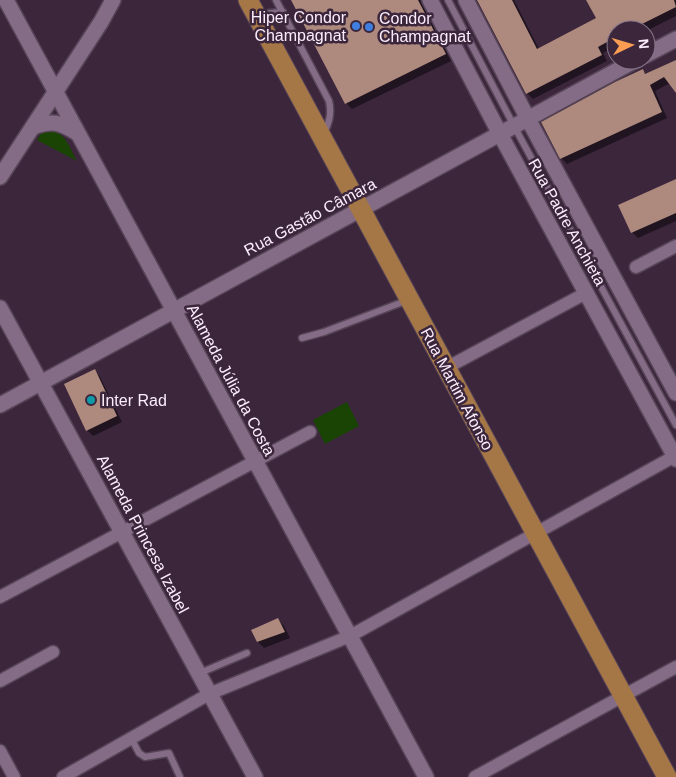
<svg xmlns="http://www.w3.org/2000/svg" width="676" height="777" font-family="Arial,sans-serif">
	<rect width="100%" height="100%" fill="#3b263c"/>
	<!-- green -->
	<g fill="#194403">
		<path d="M47 130C66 131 69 147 77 161L37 140 42 132Z"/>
		<polygon points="347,402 359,426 325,444 313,420"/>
	</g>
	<!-- shadow -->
	<g fill="#0007">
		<polygon points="292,0 420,0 451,61 352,109 346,103"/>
		<polygon points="478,0 514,0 539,49 597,19 588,0 676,0 676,16 646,31 616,30 616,46 603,53 607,61 533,99 527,93"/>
		<polygon points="676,62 676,91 670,83 655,91 667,118 567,164 561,158 643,71 647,75"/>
		<polygon points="676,180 676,221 638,238 632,232"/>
		<polygon points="95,371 100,377 122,422 93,436 87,430 66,385"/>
		<polygon points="278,620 284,626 290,638 264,648 258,642 252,630"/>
	</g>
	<!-- building -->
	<g fill="#ae897d">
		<polygon points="291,0 418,0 446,54 345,104"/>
		<polygon points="477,0 512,0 537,49 596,18 586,0 674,0 676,7 630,30 616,30 616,37 598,47 602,55 526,94"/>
		<polygon points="676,60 676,93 664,77 650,85 662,112 560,159 541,122 615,82 643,69 645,74"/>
		<polygon points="676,179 676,213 631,233 618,205"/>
		<polygon points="95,369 117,416 86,431 64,384"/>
		<polygon points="278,618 285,632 257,642 251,630"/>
	</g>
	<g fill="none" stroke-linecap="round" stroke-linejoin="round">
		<defs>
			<g id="service">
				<path d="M276 0 329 101C332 114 329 122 324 134"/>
				<polyline points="448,0 514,126 676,425"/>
				<polyline points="259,14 283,12"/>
				<polyline points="302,338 324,332 408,300"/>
				<polyline points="200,673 247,653"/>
				<polyline points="131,738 139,753 145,757 169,753 180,777"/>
			</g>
			<g id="minor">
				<polyline points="636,267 676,246"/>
				<polyline points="446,368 586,293"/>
				<polyline points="0,597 310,432"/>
				<polyline points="0,681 53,652"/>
				<polyline points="0,751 14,777"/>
				<polyline points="63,777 209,694 350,636 675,456"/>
				<polyline points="475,777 676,667"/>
			</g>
			<g id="tertiary">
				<polyline points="6,0 426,777"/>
				<polyline points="430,0 500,134 676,459"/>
				<polyline points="466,0 528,119 676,393"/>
				<polyline points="646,55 676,39"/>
				<path d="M33 127C52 120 60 122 77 133"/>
				<polyline points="0,177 101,22 113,0"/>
				<polyline points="0,308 255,777"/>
				<polyline points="0,405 636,60"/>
			</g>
			<polyline id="primary" points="248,0 667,777"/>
		</defs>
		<!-- service casing -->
		<use href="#service" stroke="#564457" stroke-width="9"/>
		<!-- minor casing -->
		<use href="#minor" stroke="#564457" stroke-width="15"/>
		<!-- tertiary casing -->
		<use href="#tertiary" stroke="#564457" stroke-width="18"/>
		<!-- primary casing -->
		<use href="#primary" stroke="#564457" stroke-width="21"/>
		<!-- service -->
		<use href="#service" stroke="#856c86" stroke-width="6"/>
		<!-- minor -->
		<use href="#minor" stroke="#856c86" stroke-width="12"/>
		<!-- tertiary -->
		<use href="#tertiary" stroke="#856c86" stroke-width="15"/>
		<!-- primary -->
		<use href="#primary" stroke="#a57646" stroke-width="19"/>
	</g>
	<!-- markers -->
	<g fill="#3f7fe0" stroke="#3b263c" stroke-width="2">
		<circle cx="356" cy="26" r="5"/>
		<circle cx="369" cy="27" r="5"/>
	</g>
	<circle fill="#0f9aa8" stroke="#3b263c" stroke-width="2" cx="91" cy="400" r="5"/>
	<g text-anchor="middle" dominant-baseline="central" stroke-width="5" stroke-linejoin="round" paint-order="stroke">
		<!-- poi labels -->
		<g font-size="16" fill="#fcedfc" stroke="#3b263c" text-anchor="start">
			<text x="346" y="17" text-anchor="end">Hiper Condor<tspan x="346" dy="18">Champagnat</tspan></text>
			<text x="379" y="18">Condor<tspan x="379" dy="18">Champagnat</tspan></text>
			<text x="101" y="400">Inter Rad</text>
		</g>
		<!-- street labels -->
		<g font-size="16" fill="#fcedfc" stroke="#3b263c">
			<text transform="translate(310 217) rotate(-28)">Rua Gastão Câmara</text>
			<text transform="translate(567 222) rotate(61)">Rua Padre Anchieta</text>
			<text transform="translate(231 380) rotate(62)">Alameda Júlia da Costa</text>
			<text transform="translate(457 389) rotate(62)">Rua Martim Afonso</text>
			<text transform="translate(143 534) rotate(62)">Alameda Princesa Izabel</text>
		</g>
	</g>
	<!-- north arrow -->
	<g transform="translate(631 45) rotate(85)"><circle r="24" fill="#3b263c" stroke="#887689"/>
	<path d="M0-4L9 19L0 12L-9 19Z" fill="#fc9d53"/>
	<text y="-8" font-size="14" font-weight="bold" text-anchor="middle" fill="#fcedfc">N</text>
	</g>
</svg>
